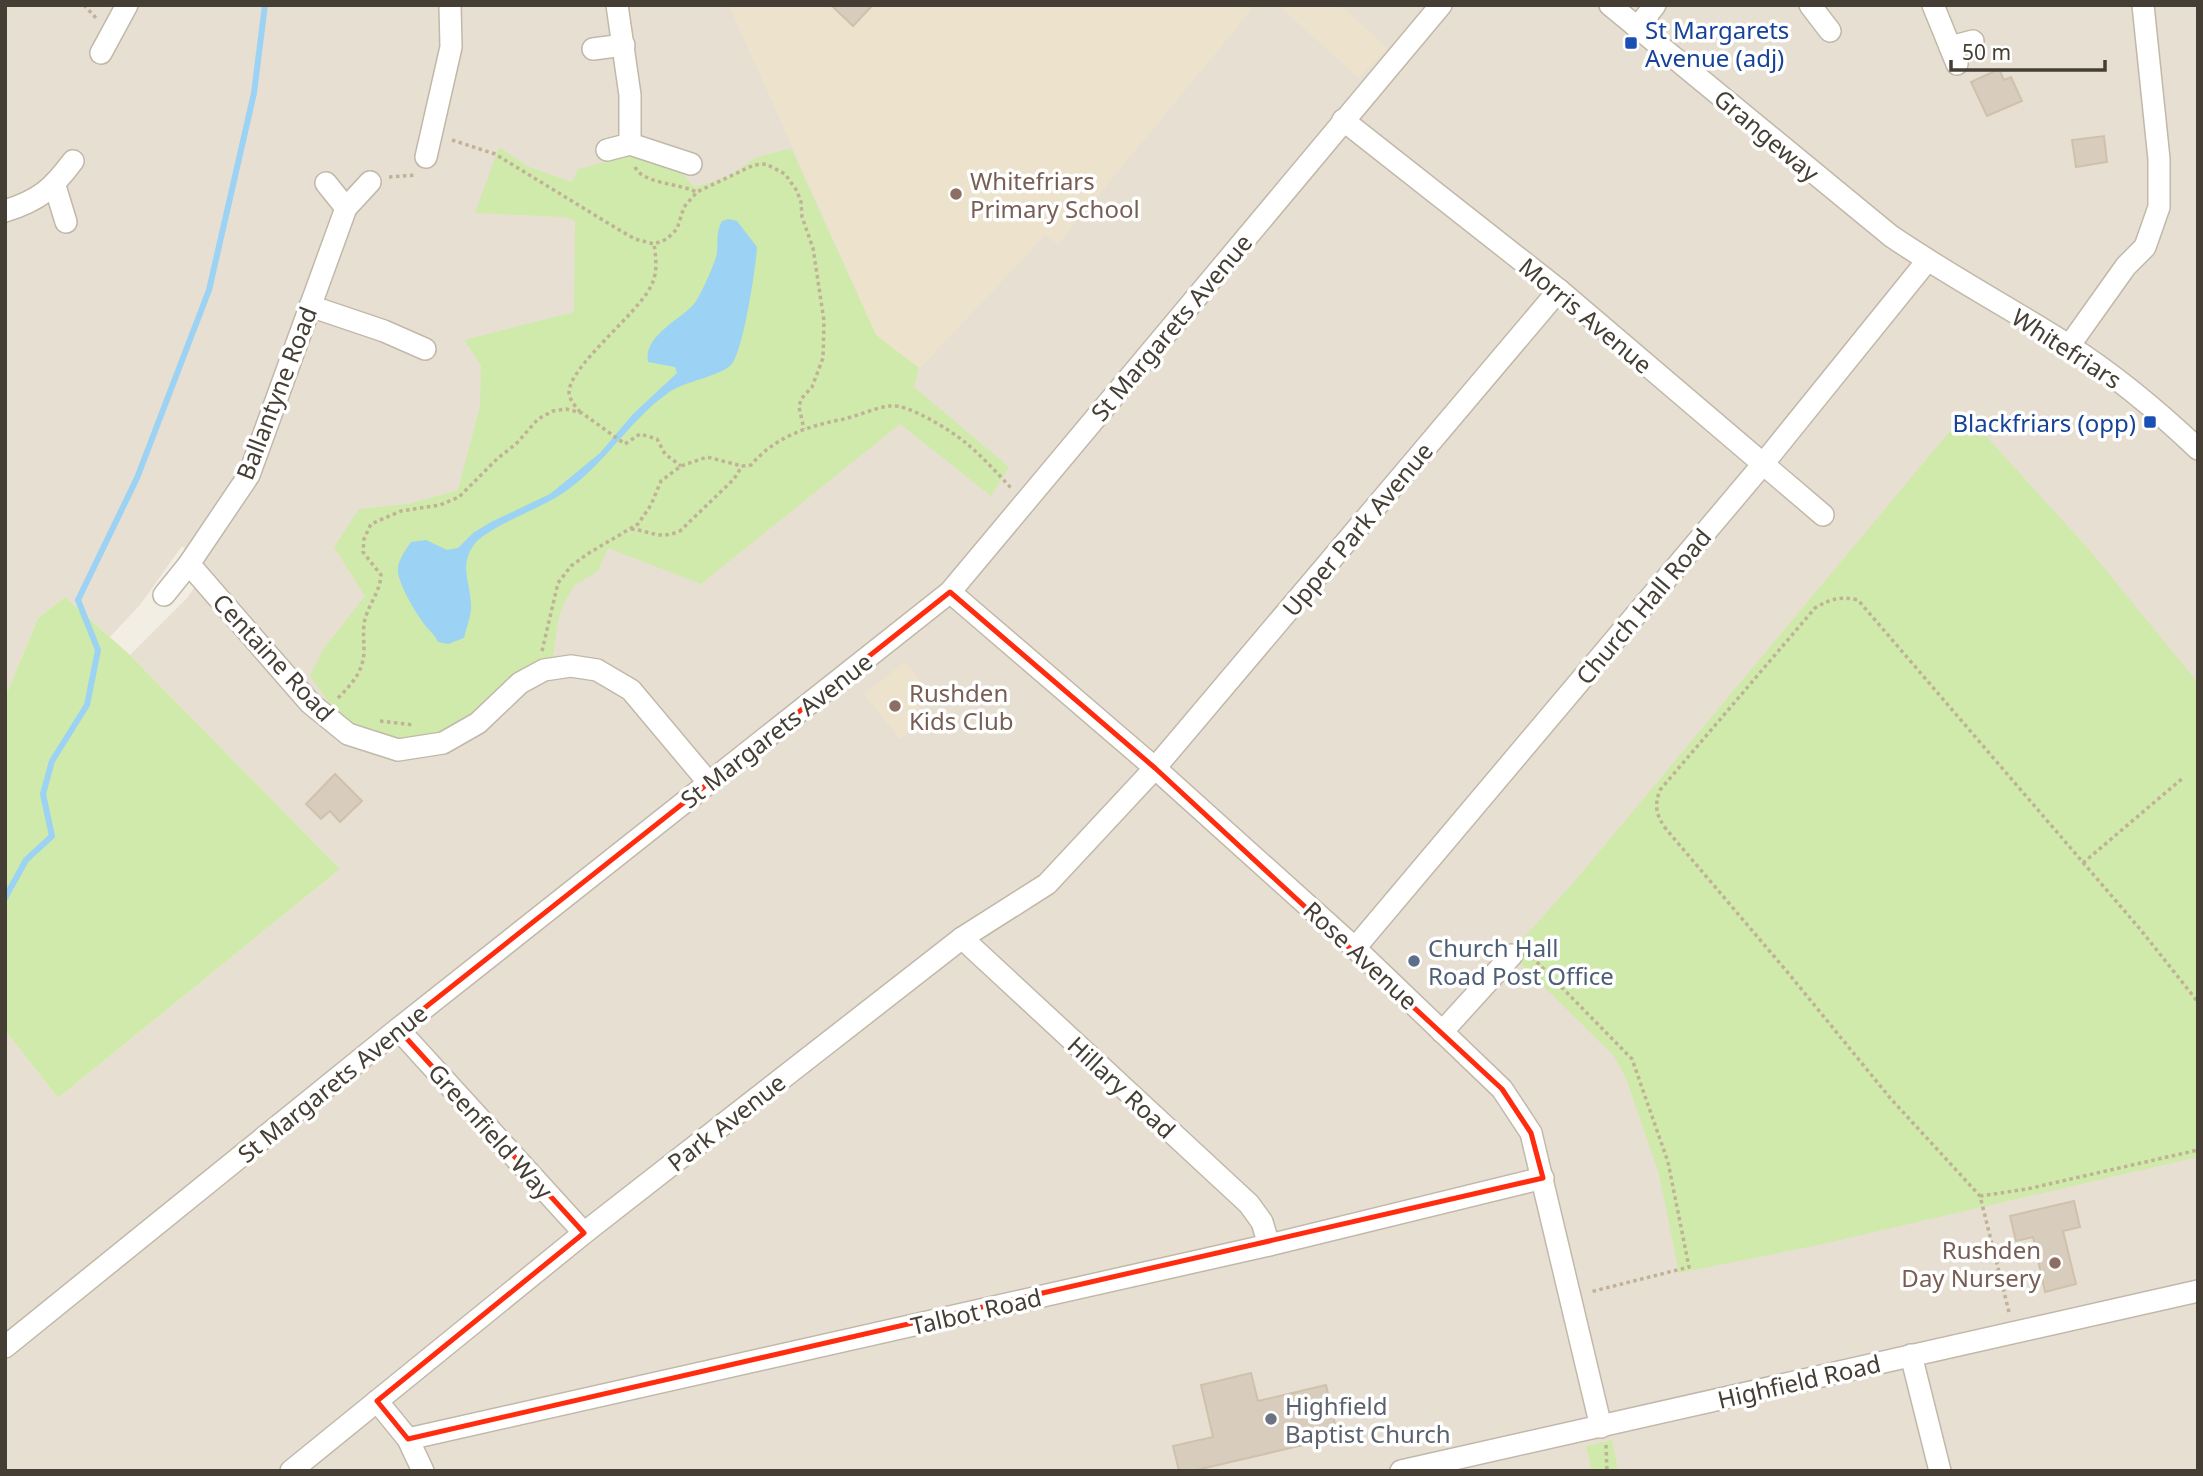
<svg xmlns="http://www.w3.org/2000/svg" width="2203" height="1476" font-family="'Noto Sans',sans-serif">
	<rect width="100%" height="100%" fill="#f3eee4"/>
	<!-- residential -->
	<polygon fill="#e7e0d2" points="5,5 2198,5 2198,1471 5,1471 5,1030 58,1098 340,869 130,655 187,598 206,571 182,546 140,605 110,637 65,597 38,618 5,698"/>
	<!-- education -->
	<g fill="#ede3cd">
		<polygon points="729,5 1255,5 1058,244 1045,235 919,369 876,335"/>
		<polygon points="1278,5 1340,5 1387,48 1359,78"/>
		<polygon points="905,662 921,682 908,693 927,717 900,739 864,694"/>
	</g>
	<!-- green -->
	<g fill="#cfeaaa">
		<polygon points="499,147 529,167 572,182 578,169 625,157 640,158 679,170 694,187 728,177 755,158 791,148 876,335 919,368 914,387 1009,467 991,496 900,424 701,584 608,548 598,571 575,585 564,603 558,620 553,656 536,667 466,727 440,736 406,740 360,730 339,716 310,676 324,648 365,596 334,547 359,509 409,504 458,490 480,406 481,365 464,340 574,312 575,221 565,217 475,213"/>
		<polygon points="1965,413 2092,553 2198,683 2198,1157 1818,1245 1679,1273 1659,1174 1626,1078 1614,1056 1510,953 1579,876"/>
		<polygon points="65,597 130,655 340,869 58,1098 5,1030 5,698 38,618"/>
		<polygon points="1612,1440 1618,1471 1592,1471 1586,1446"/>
	</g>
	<!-- water -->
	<path fill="#9cd2f3" d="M729 219 737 221 757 247C756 267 743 353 731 365 720 376 682 382 668 393 627 422 603 468 560 495 539 509 485 528 473 546 459 567 471 584 471 607 471 617 466 628 464 638L448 644 438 642C434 633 427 629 422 621 414 610 399 584 398 572 397 561 405 551 411 542L426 540 447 550 458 548 473 533 491 522 550 494 600 453 633 414 677 373 675 367 648 362C643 336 680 320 694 304 700 297 716 261 717 253 718 241 716 232 722 221Z"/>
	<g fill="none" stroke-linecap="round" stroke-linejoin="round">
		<!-- stream -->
		<polyline stroke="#9cd2f3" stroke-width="6" points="5,898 26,860 52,836 43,794 52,761 87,705 98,650 78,600 137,478 209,290 254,93 265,5"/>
	</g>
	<!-- building -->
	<g fill="#d8ccbc" stroke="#d0c1ac" stroke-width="2">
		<polygon points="831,5 873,5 853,26"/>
		<polygon points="1999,69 2004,80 2011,77 2022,101 1987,116 1971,82"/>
		<polygon points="2104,136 2107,162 2076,167 2072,140"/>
		<polygon points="335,774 362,801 340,822 330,811 321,819 306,804"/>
		<polygon points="2074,1201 2080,1227 2063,1231 2076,1284 2045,1292 2033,1237 2016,1241 2010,1216"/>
		<polygon points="1251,1373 1258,1401 1326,1385 1338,1437 1192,1471 1179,1471 1173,1446 1213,1437 1201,1385"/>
	</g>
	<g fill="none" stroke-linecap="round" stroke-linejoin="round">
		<defs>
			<g id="minor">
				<polyline points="617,5 630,95 630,144"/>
				<path d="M1610 5 1891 236C1948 275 2010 308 2068 345 2115 375 2158 411 2198 449"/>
				<polyline points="1810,5 1830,31"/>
				<polyline points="1933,5 1957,64"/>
				<polyline points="1637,28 1655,5"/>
				<polyline points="1950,47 1973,41"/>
				<polyline points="593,49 624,45"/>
				<polyline points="101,53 127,5"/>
				<polyline points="1343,120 1559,290 1823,515"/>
				<polyline points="607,150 630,144 691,164"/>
				<polyline points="426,157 451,47 450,5"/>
				<polyline points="326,183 346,208"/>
				<polyline points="55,186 66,222"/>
				<path d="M5 211C40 200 52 189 73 161"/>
				<polyline points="310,306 384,331 425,349"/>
				<polyline points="2069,346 2126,266 2145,247 2159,207 2159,159 2143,5"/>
				<polyline points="189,564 310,703 348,734 398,750 443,743 478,723 520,683 544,670 571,666 597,670 631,690 709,783"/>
				<polyline points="950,592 1155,768 1355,948 1502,1089 1531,1133 1601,1427"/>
				<polyline points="164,595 189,564 249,475 346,208 370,182"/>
				<polyline points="962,938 1249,1204 1262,1222 1269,1245"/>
				<polyline points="1355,948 1763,464 1927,261"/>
				<polyline points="398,1029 584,1233"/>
				<polyline points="1442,1032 1512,955"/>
				<polyline points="5,1347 398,1029 950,592 1441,5"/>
				<polyline points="1911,1355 1940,1471"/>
				<polyline points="377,1401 408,1439 423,1471"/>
				<polyline points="408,1439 1269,1245 1543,1178"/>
				<polyline points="291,1471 584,1233 962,938 1047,884 1155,768 1559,290"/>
				<polyline points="1401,1471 2198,1291"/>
			</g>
		</defs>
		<!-- minor casing -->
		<use href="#minor" stroke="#c2b8a9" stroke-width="24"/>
		<!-- path -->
		<g stroke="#c1b197" stroke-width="3.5" stroke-dasharray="3.5 3.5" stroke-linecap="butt">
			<polyline points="84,5 97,19"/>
			<polyline points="452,140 495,154 616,228 635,239 654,244 667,239 677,229 684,207 697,192 754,165 766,164 785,174 797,191 801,202 802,217 813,248 824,321 823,358 812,387 801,399 799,407 804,429"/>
			<path d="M635 167C643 184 679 183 696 192"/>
			<polyline points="389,177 416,175"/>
			<path d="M580 412C576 407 570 401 569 393 568 367 638 314 651 286 658 273 656 258 654 244"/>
			<path d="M631 529C651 531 659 540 680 531L734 479 742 466"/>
			<path d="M542 651 558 583 571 566 589 553 638 524 651 505 661 481 681 466 707 457 742 466 751 465C774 438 805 427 839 420 856 417 873 408 890 406 907 403 952 431 966 443 982 456 997 473 1011 488"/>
			<path d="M338 698C352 684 364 671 364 650 364 639 362 627 366 616 371 601 380 591 381 575L363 552 364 539 371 524 401 511 440 505 459 497 498 458 516 444 538 419 553 411 566 409 582 413 625 444 640 434 657 439 665 454 681 466"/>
			<polyline points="380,721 414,725"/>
			<polyline points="2083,863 2184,777"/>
			<polyline points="1532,957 1632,1059 1668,1162 1689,1267 1590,1292"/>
			<polyline points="1980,1196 2027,1189 2198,1150"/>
			<path d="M2009 1312 1980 1196 1891 1099 1789 974 1666 829C1656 815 1654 806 1660 790L1815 608C1830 599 1840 596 1858 600L2140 929 2198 1002"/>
			<polyline points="1606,1445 1607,1471"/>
		</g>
		<!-- minor -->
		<use href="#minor" stroke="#fff" stroke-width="21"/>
	</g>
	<!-- marked area -->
	<path fill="none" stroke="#ff2c0f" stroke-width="5" stroke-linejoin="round" d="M950 592 1155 768 1502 1089 1531 1133 1543 1178 408 1439 377 1401 584 1233 398 1029Z"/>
	<!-- markers -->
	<g fill="#1a4fb4" stroke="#fff" stroke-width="2.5">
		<rect x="1624" y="36" width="14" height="14" rx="3.5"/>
		<rect x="2143" y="415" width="14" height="14" rx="3.5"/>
	</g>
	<g fill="#8d6e63" stroke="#fff" stroke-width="2.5">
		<circle cx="956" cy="194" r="7"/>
		<circle cx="895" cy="706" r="7"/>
		<circle cx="2055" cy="1263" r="7"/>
	</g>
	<circle fill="#5c6f8a" stroke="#fff" stroke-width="2.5" cx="1414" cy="961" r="7"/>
	<circle fill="#6b7280" stroke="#fff" stroke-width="2.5" cx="1271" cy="1419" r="7"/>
	<g text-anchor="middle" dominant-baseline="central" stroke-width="7" stroke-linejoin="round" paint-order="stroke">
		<!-- transit labels -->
		<g font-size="24" fill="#164399" stroke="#fff" text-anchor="start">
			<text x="1645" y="29">St Margarets<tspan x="1645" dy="28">Avenue (adj)</tspan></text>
			<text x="2136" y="422" text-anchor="end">Blackfriars (opp)</text>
		</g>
		<!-- street labels -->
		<g font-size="24" fill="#453e34" stroke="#fff">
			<text transform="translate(1767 135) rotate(40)">Grangeway</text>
			<text transform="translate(1586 315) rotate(40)">Morris Avenue</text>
			<text transform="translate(1171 327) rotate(-50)">St Margarets Avenue</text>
			<text transform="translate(2067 348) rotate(33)">Whitefriars</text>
			<text transform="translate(276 393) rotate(-69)">Ballantyne Road</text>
			<text transform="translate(1357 529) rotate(-50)">Upper Park Avenue</text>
			<text transform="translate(1643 606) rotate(-50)">Church Hall Road</text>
			<text transform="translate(274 657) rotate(47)">Centaine Road</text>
			<text transform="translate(776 730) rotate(-38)">St Margarets Avenue</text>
			<text transform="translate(1361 955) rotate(43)">Rose Avenue</text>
			<text transform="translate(332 1083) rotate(-39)">St Margarets Avenue</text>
			<text transform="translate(1122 1087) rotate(43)">Hillary Road</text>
			<text transform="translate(726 1122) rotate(-38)">Park Avenue</text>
			<text transform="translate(491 1131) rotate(48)">Greenfield Way</text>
			<text transform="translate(976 1311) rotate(-13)">Talbot Road</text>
			<text transform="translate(1799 1381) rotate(-13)">Highfield Road</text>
		</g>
		<!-- education labels -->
		<g font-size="24" fill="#785e54" stroke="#fff" text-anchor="start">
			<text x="970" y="180">Whitefriars<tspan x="970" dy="28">Primary School</tspan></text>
			<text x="909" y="692">Rushden<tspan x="909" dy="28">Kids Club</tspan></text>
			<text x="2041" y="1249" text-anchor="end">Rushden<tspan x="2041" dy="28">Day Nursery</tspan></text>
		</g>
		<!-- service labels -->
		<g font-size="24" fill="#4e5e75" stroke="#fff" text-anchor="start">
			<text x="1428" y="947">Church Hall<tspan x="1428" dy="28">Road Post Office</tspan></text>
		</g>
		<!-- worship labels -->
		<g font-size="24" fill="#5b616d" stroke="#fff" text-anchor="start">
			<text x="1285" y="1405">Highfield<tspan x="1285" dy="28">Baptist Church</tspan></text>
		</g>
	</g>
	<!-- border -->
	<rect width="2203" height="1476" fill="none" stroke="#453e34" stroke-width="14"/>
	<!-- scale -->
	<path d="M1951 60v10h154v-10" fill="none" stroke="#453e34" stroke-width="3.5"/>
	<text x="1962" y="60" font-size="21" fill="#453e34" stroke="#ffffff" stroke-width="5" paint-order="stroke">50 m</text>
</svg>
